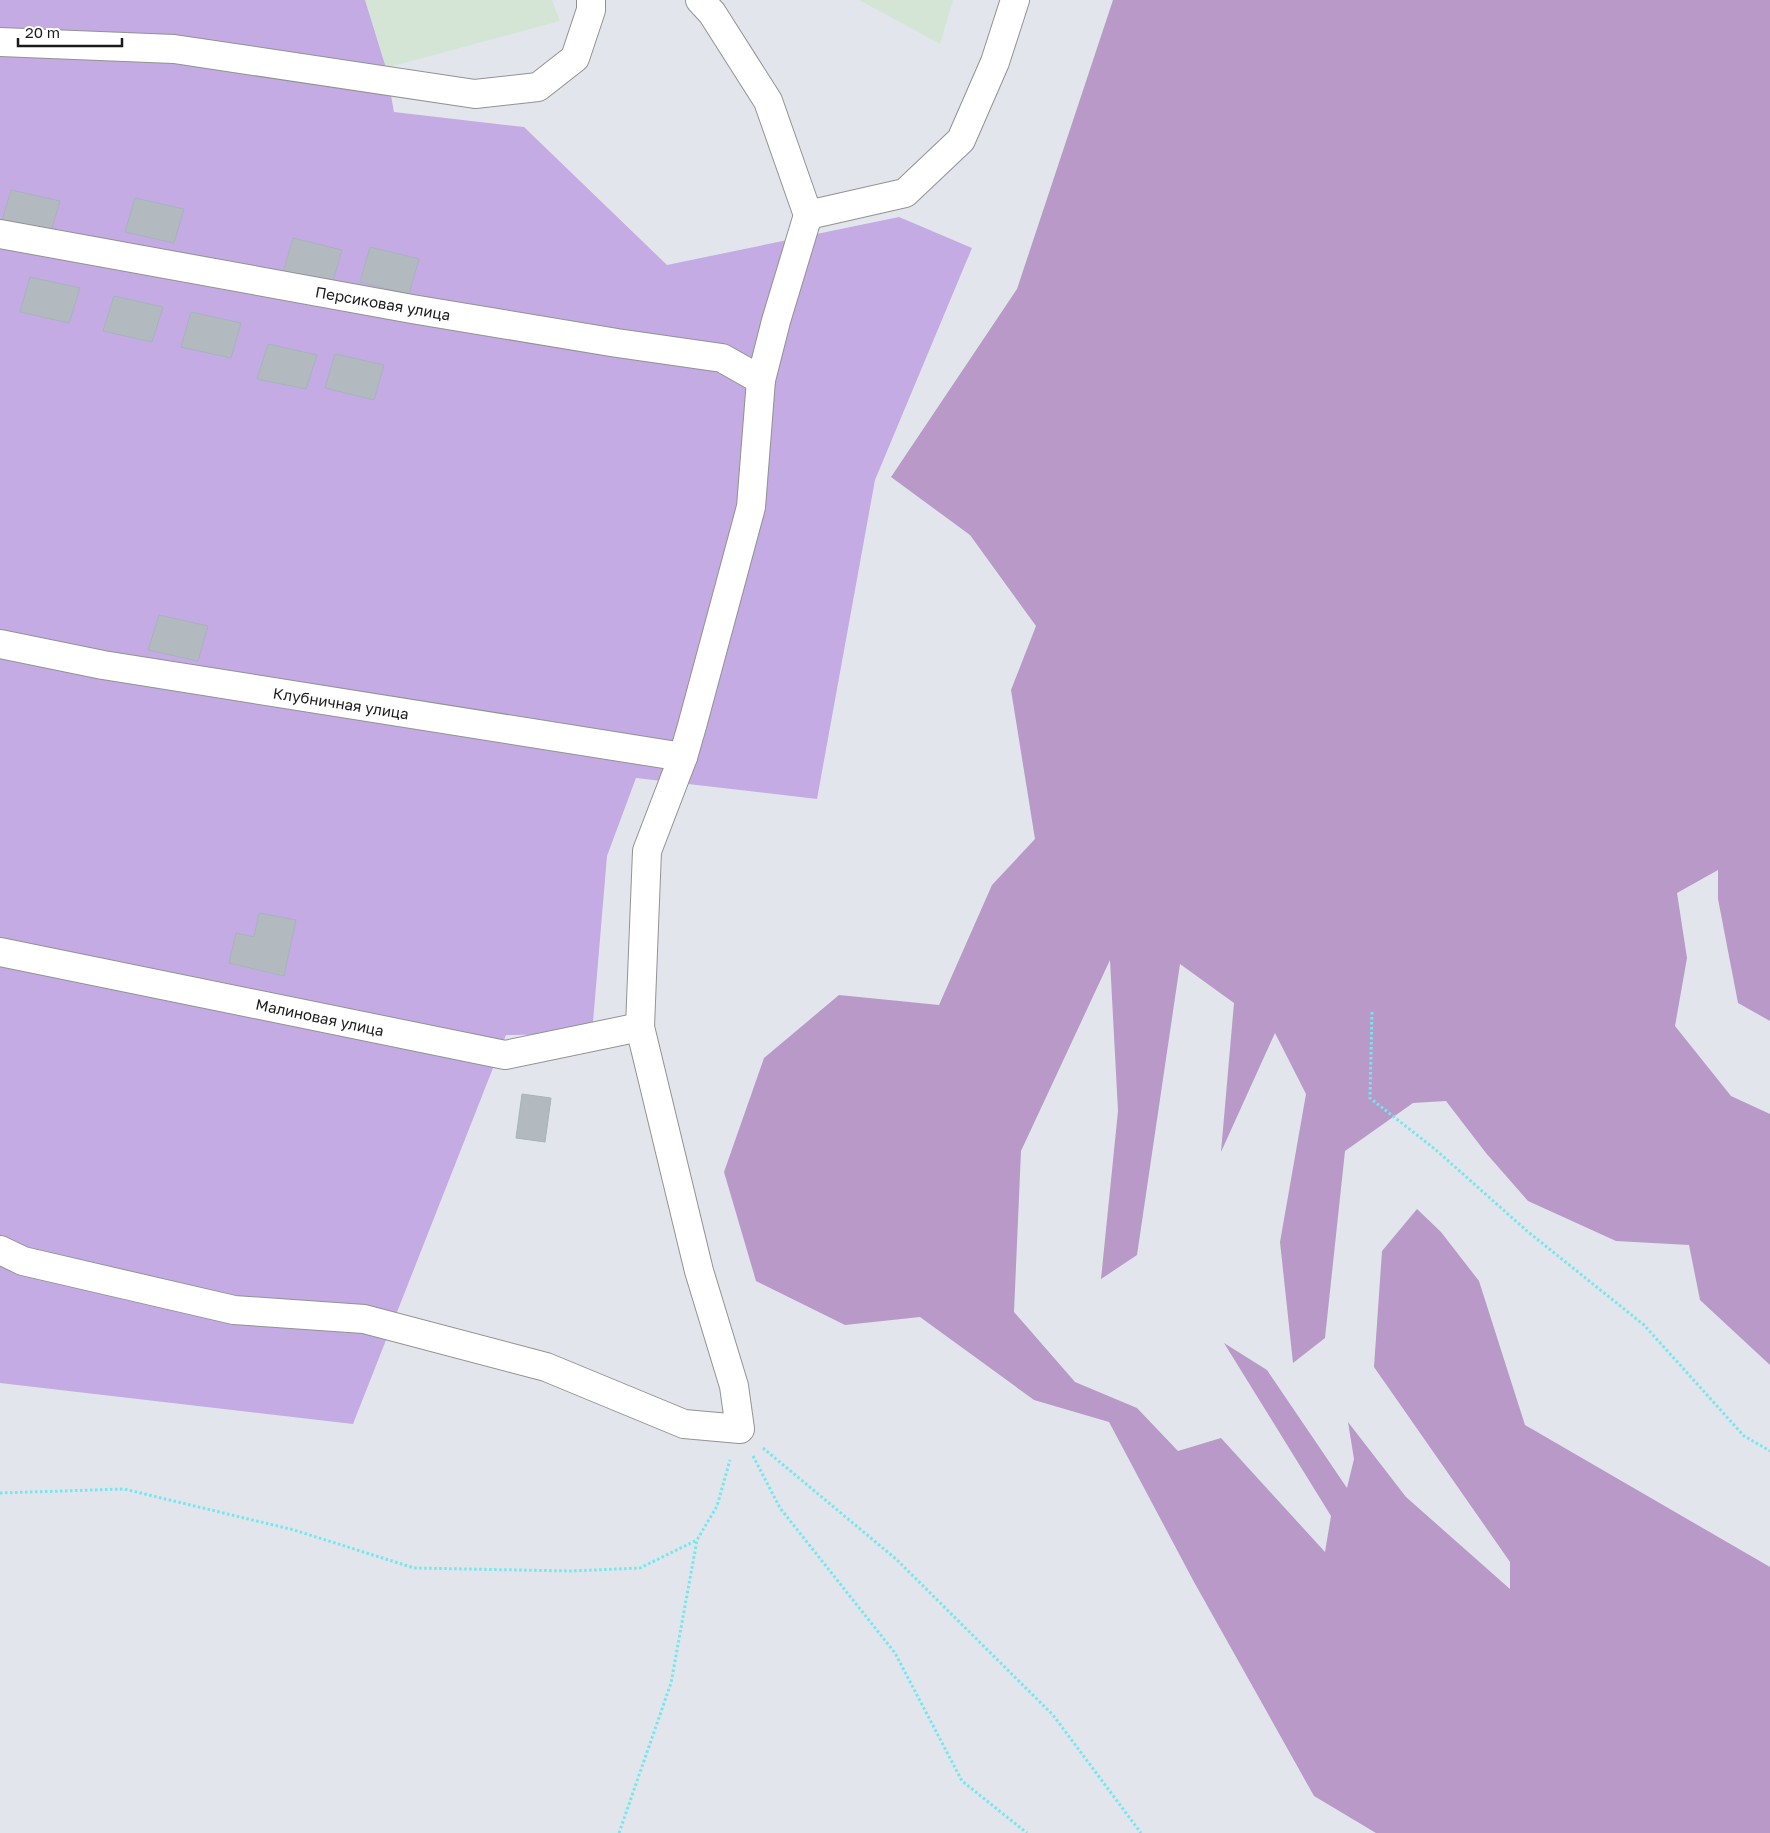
<svg xmlns="http://www.w3.org/2000/svg" width="1770" height="1833" font-family="'Golos Text',sans-serif">
	<rect width="100%" height="100%" fill="#e2e6ec"/>
	<!-- industrial -->
	<g fill="#d4e5d6">
		<polygon points="365,0 552,0 560,21 386,68"/>
		<polygon points="859,0 953,0 940,44"/>
	</g>
	<!-- grass -->
	<polygon fill="#c4abe3" points="0,0 365,0 386,68 394,112 524,127 667,265 899,217 972,248 875,480 817,799 636,778 607,856 592,1034 506,1035 353,1424 0,1383"/>
	<!-- forest -->
	<polygon fill="#b899c8" points="1113,0 1770,0 1770,1021 1738,1003 1718,899 1718,870 1677,893 1687,958 1675,1026 1731,1096 1770,1114 1770,1365 1700,1300 1689,1245 1616,1241 1528,1201 1486,1153 1446,1101 1413,1103 1345,1151 1325,1338 1293,1363 1280,1242 1306,1094 1275,1033 1221,1152 1234,1003 1180,964 1137,1255 1101,1279 1118,1111 1110,960 1021,1151 1014,1312 1075,1382 1137,1408 1178,1451 1221,1438 1325,1552 1331,1516 1224,1343 1267,1370 1347,1488 1354,1459 1348,1422 1406,1497 1510,1589 1510,1562 1374,1367 1382,1251 1417,1209 1441,1232 1479,1281 1525,1425 1770,1567 1770,1833 1376,1833 1314,1796 1194,1582 1109,1422 1034,1400 920,1317 845,1325 756,1281 724,1172 764,1058 839,995 939,1005 992,885 1035,839 1011,690 1036,626 970,535 891,477 1017,289"/>
	<!-- building -->
	<g fill="#b2bac0" stroke="#a5b4bc">
		<polygon points="11,190 60,201 50,235 1,224"/>
		<polygon points="135,198 184,209 174,243 125,232"/>
		<polygon points="293,238 342,250 332,284 283,273"/>
		<polygon points="370,247 419,259 409,294 360,282"/>
		<polygon points="30,277 80,288 69,323 20,312"/>
		<polygon points="114,296 163,307 152,342 103,331"/>
		<polygon points="191,312 241,323 231,358 181,347"/>
		<polygon points="268,344 317,355 306,389 257,379"/>
		<polygon points="335,354 384,365 374,400 325,388"/>
		<polygon points="159,615 208,626 198,661 148,650"/>
		<polygon points="259,913 296,920 284,976 229,963 236,933 254,937"/>
		<polygon points="522,1094 551,1098 545,1142 516,1138"/>
	</g>
	<g fill="none" stroke-linecap="round" stroke-linejoin="round">
		<defs>
			<g id="street">
				<polyline points="700,0 712,13 768,101 808,215"/>
				<polyline points="0,42 174,49 475,94 538,87 575,58 591,10 591,0"/>
				<polyline points="808,215 905,193 961,140 995,62 1015,0"/>
				<polyline points="0,234 412,309 617,343 722,358 761,380"/>
				<polyline points="0,644 103,665 683,757"/>
				<polyline points="0,952 505,1055 640,1027"/>
				<polyline points="0,1250 23,1261 234,1310 364,1319 546,1367 684,1424 740,1429 734,1386 699,1271 640,1027 647,851 683,757 692,726 751,507 761,380 776,321 808,215"/>
			</g>
		</defs>
		<!-- street casing -->
		<use href="#street" stroke="#929292" stroke-width="30"/>
		<!-- path -->
		<g stroke="#71e8ee" stroke-width="3" stroke-dasharray="2.5 2.5" stroke-linecap="butt">
			<polyline points="1372,1012 1370,1098 1436,1150 1527,1231 1644,1325 1744,1436 1770,1451"/>
			<polyline points="763,1448 896,1559 1053,1715 1141,1833"/>
			<polyline points="753,1456 780,1508 895,1653 962,1781 1027,1833"/>
			<polyline points="0,1493 124,1489 294,1530 414,1568 571,1571 640,1568 697,1540"/>
			<polyline points="619,1833 671,1683 697,1540 717,1506 730,1460"/>
		</g>
		<!-- street -->
		<use href="#street" stroke="#fff" stroke-width="28"/>
	</g>
	<g text-anchor="middle" dominant-baseline="central" stroke-width="4" stroke-linejoin="round" paint-order="stroke">
		<!-- street labels -->
		<g font-size="15" fill="#1b1b1b" stroke="#fff">
			<text transform="translate(383 303) rotate(10)">Персиковая улица</text>
			<text transform="translate(341 703) rotate(9)">Клубничная улица</text>
			<text transform="translate(320 1017) rotate(12)">Малиновая улица</text>
		</g>
	</g>
	<!-- scale -->
	<path d="M18 38v8h104v-8" fill="none" stroke="#1b1b1b" stroke-width="2.5"/>
	<text x="25" y="38" font-size="15" fill="#1b1b1b" stroke="#ffffff" stroke-width="4" paint-order="stroke">20 m</text>
</svg>
